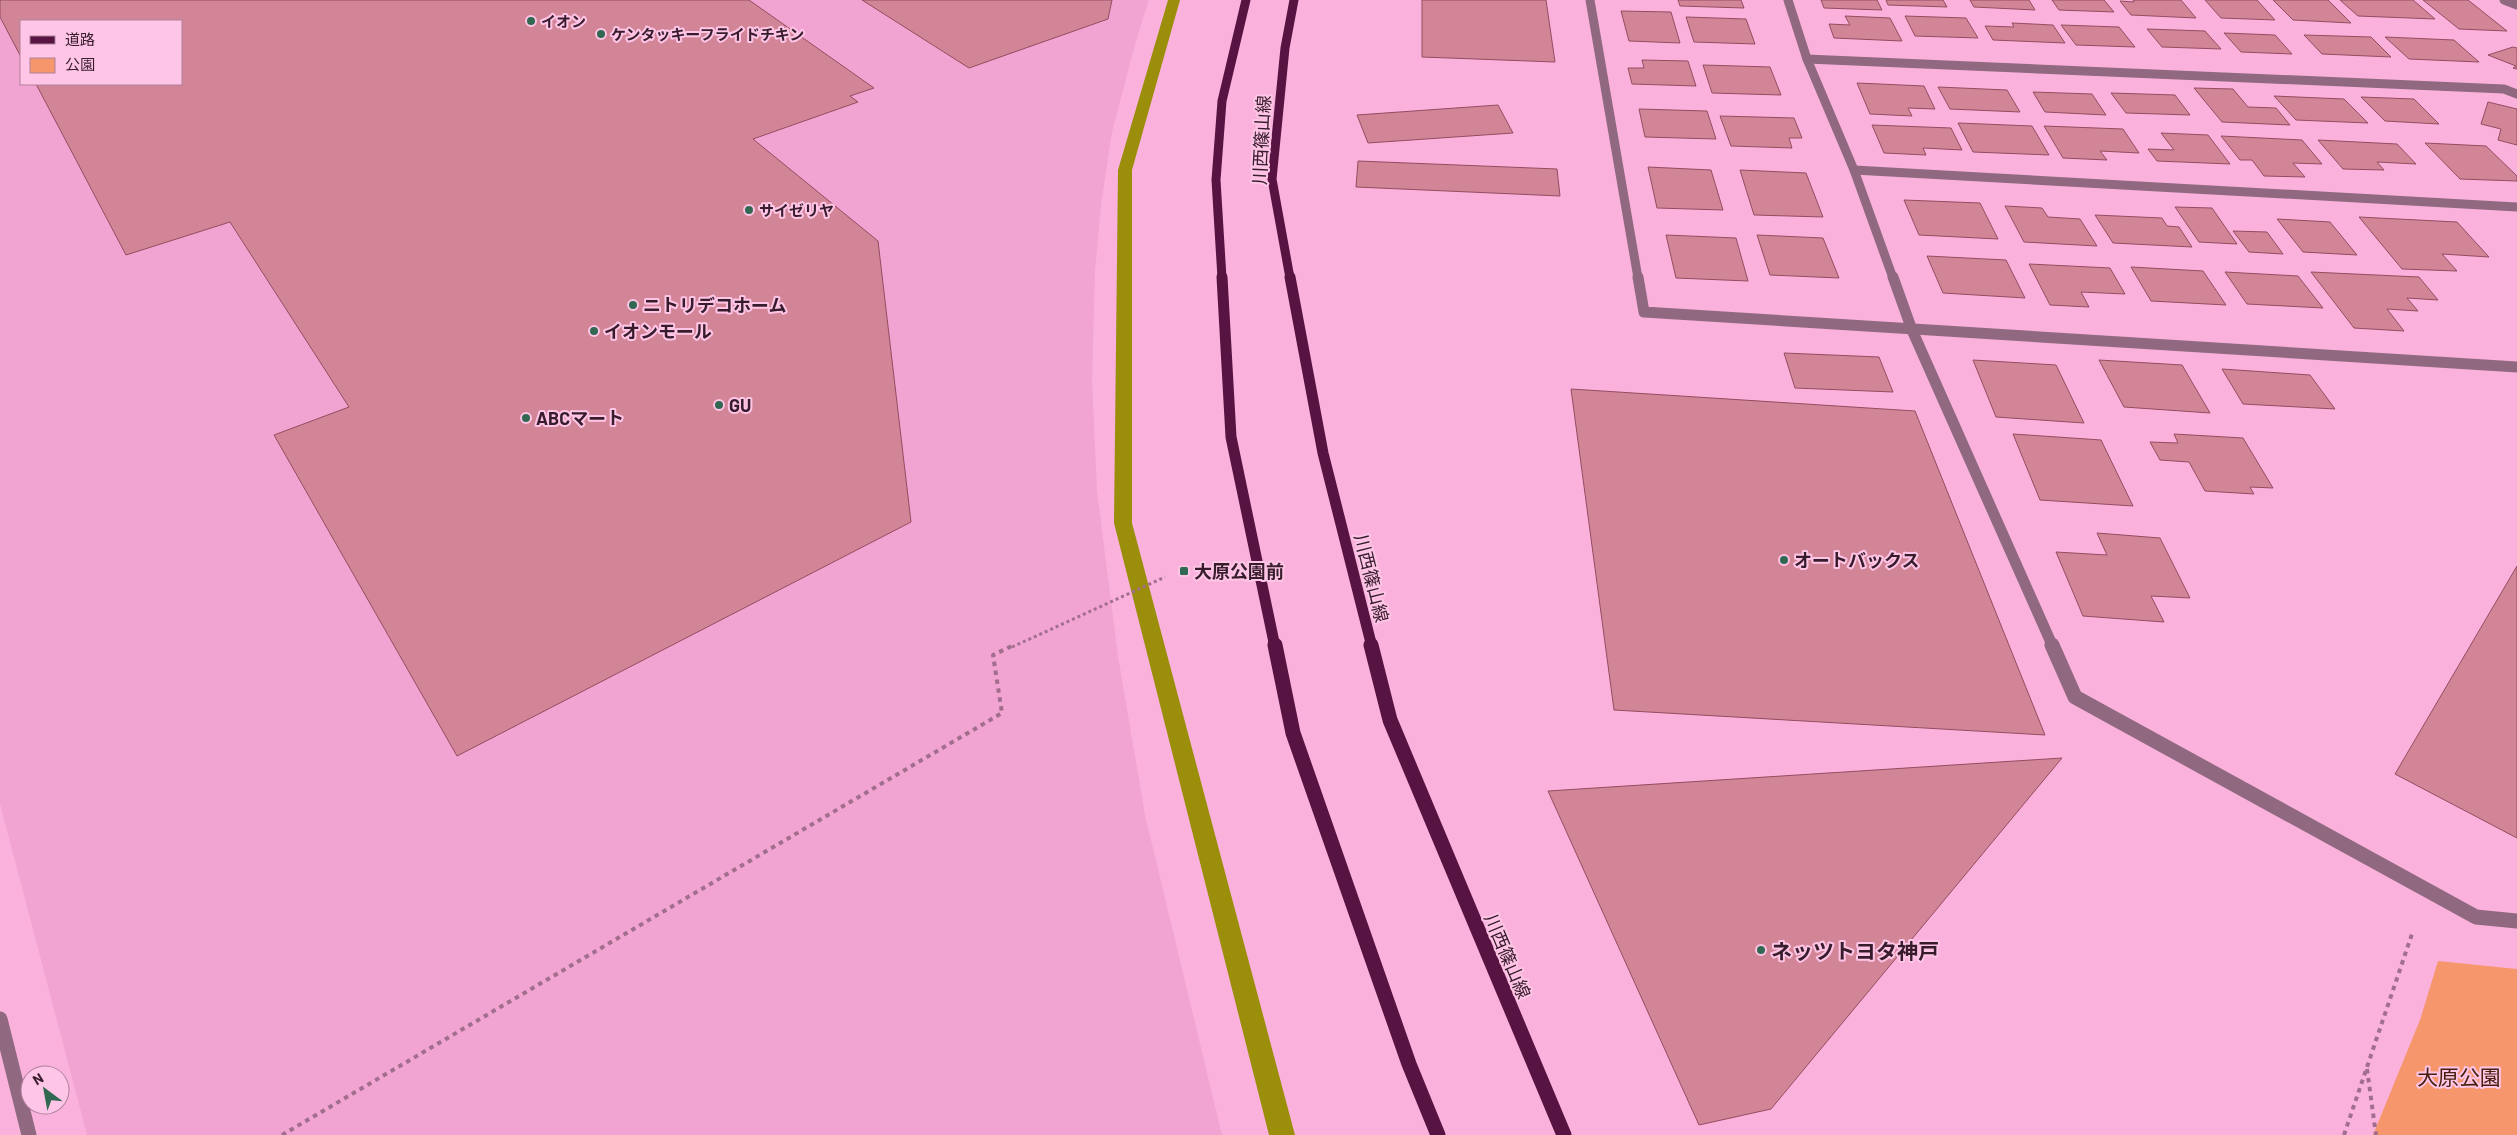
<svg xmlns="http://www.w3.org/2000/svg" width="2517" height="1135" font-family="Barlow,'Noto Sans JP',sans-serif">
	<rect width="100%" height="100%" fill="#fab2dc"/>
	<!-- built -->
	<path fill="#f1a4d1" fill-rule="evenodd" d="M0 0H1149L1136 41 1112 132 1101 205 1095 273 1092 380 1097 491 1118 656 1145 815 1222 1135H87L0 804ZM21 21H181V84H21Z"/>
	<!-- green -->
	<polygon fill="#f6966d" points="2438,961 2517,969 2517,1135 2373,1135 2420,1020"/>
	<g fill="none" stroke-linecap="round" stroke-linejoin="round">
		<!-- stream -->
		<polygon fill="#9a8e0a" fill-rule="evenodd" points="1168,0 1180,0 1132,170 1132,523 1295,1135 1269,1135 1114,523 1118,170"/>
	</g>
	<!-- building -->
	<g fill="#d38598" stroke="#944c60">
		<polygon points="0,0 749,0 874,88 850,96 858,102 753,139 878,241 911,522 457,756 274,435 349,407 230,222 126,255 36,84 181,84 181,21 21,21 21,57 0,17"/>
		<polygon points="862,0 1112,0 1108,19 969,68"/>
		<polygon points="1422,0 1546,0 1555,62 1422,57"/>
		<polygon points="1678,0 1741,0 1744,8 1680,6"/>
		<polygon points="1821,0 1877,0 1882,10 1824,8"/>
		<polygon points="1886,0 1943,0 1947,7 1888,5"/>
		<polygon points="1970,0 2029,0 2035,10 1974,7"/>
		<polygon points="2052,0 2104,0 2114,12 2059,10"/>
		<polygon points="2133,0 2181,0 2196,18 2131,15 2120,1 2134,2"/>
		<polygon points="2205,0 2257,0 2275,20 2221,18"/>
		<polygon points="2273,0 2328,0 2351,23 2293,20"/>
		<polygon points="2340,0 2413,0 2435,19 2358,16"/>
		<polygon points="2423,0 2468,0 2507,31 2459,29"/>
		<polygon points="1621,11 1671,12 1680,43 1629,41"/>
		<polygon points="1845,16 1890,18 1902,41 1834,38 1829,24 1850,25"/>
		<polygon points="1905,16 1966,18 1978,38 1915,36"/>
		<polygon points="1686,17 1746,19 1755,44 1694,42"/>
		<polygon points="2012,23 2053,25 2065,43 1993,40 1985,26 2014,27"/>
		<polygon points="2061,25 2119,27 2135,47 2076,45"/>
		<polygon points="2147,29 2205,31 2221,49 2162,47"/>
		<polygon points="2224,33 2275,35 2292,54 2241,52"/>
		<polygon points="2304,35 2371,37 2391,57 2322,54"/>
		<polygon points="2385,37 2454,40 2479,62 2409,59"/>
		<polygon points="2513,47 2517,48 2517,69 2513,68 2516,66 2488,55"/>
		<polygon points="1642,60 1688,61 1696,86 1632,84 1628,68 1644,68"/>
		<polygon points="1703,65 1770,67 1781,95 1712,93"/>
		<polygon points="1857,83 1924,86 1935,109 1908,108 1912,116 1870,114"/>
		<polygon points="1938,87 2007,90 2020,112 1950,109"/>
		<polygon points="2194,88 2233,89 2248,107 2276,108 2290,125 2222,122"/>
		<polygon points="2033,92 2092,94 2106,115 2045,112"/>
		<polygon points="2111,93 2175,95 2190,115 2126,113"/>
		<polygon points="2274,96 2344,99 2368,123 2296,120"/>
		<polygon points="2361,97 2414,99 2439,124 2385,121"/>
		<polygon points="2488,102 2517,109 2517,145 2498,140 2501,129 2481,124"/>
		<polygon points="1498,105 1513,133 1368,143 1357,115"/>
		<polygon points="1639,109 1707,111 1716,139 1645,137"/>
		<polygon points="1720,116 1794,118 1802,138 1789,138 1792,148 1731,146"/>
		<polygon points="1958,123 2032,126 2049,155 1973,152"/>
		<polygon points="1872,125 1951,128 1962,150 1923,148 1926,155 1884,153"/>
		<polygon points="2044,126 2123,129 2139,153 2100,151 2107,160 2063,158"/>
		<polygon points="2161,133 2208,135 2230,164 2157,161 2148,149 2174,150"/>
		<polygon points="2221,136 2302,140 2322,164 2293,163 2305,177 2264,176 2252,160 2240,160"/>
		<polygon points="2318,140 2397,144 2416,164 2377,162 2384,170 2343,169"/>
		<polygon points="2425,143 2486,146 2517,176 2517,181 2460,179"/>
		<polygon points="1358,161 1557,169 1560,196 1356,187"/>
		<polygon points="1648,167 1711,170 1723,210 1657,208"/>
		<polygon points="1740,170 1806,173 1823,217 1754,215"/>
		<polygon points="1904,200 1980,203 1998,239 1919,235"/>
		<polygon points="2005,206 2042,208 2048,217 2080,219 2097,246 2024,242"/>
		<polygon points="2175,207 2212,208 2237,244 2199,242"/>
		<polygon points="2095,215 2162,218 2167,226 2179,227 2192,247 2113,243"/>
		<polygon points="2359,217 2457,222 2489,257 2442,254 2457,271 2402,269"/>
		<polygon points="2277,219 2330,222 2357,255 2303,252"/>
		<polygon points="2233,231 2267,232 2283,254 2249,252"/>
		<polygon points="1666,235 1736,238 1748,281 1676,278"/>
		<polygon points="1757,235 1823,238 1839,278 1770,275"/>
		<polygon points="1927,256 2006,260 2025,298 1943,293"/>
		<polygon points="2029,264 2110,268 2125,294 2081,292 2089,307 2050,305"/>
		<polygon points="2131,267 2203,271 2226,305 2151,301"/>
		<polygon points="2225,272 2298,276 2323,308 2247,304"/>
		<polygon points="2311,272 2419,277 2438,300 2407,298 2418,311 2387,309 2404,331 2354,328"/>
		<polygon points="1784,353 1879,357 1893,392 1795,388"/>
		<polygon points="1973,360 2056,365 2084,423 1996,417"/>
		<polygon points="2099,360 2182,365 2210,413 2124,407"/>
		<polygon points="2222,369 2310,375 2335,409 2243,404"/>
		<polygon points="1571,389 1915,411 2045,735 1614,710"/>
		<polygon points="2013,434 2101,440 2133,506 2040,500"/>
		<polygon points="2174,434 2243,438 2273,488 2250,487 2254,494 2205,491 2189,462 2160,460 2150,442 2178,443"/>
		<polygon points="2097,533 2160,538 2190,598 2151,596 2164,622 2083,616 2056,552 2107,555"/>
		<polygon points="2517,566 2517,838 2395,774"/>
		<polygon points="2062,758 1771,1109 1699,1125 1548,791"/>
	</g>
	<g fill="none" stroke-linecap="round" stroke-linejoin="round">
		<!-- path-far1 -->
		<polyline stroke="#a26e8d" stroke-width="3" stroke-dasharray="3 3" stroke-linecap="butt" points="1012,647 1165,577"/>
		<!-- path -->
		<g stroke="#a26e8d" stroke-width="4" stroke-dasharray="4.5 4.5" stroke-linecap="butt">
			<polyline points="2367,1069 2376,1135"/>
			<polyline points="282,1135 1002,713 993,655 1014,645"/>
			<polyline points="2344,1135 2413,931"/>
		</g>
		<!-- minor-far2 -->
		<g stroke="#906980" stroke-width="9">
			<polyline points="1590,0 1638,278"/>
			<polyline points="1788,0 1807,59 1854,170 1893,278"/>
			<polyline points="2504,0 2517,5"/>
			<polyline points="1807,59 2504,89 2517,94"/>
			<polyline points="1854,170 2517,207"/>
		</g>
		<!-- minor-far1 -->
		<g stroke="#906980" stroke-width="11">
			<polyline points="1638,277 1644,312 2517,367"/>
			<polyline points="1893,277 1912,330 2053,647"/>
		</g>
		<!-- minor -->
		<g stroke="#906980" stroke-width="15">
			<polyline points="2052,645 2075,697 2476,917 2517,921"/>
			<polyline points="0,1019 29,1135"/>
		</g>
		<!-- major-far2 -->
		<g stroke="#571341" stroke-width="9">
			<polyline points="1222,278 1216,180 1222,101 1246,0"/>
			<polyline points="1290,278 1272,179 1285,48 1294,0"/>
		</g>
		<!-- major-far1 -->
		<g stroke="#571341" stroke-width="11">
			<polyline points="1222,277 1231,437 1275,647"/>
			<polyline points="1290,277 1323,453 1372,647"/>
		</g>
		<!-- major -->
		<g stroke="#571341" stroke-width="15">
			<polyline points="1275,645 1293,733 1409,1064 1438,1135"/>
			<polyline points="1371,645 1390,720 1564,1135"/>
		</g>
	</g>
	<!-- markers -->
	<g fill="#306851" stroke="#ffc5e6" stroke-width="2">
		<circle cx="531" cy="21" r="5"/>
		<circle cx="601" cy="34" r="5"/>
		<circle cx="749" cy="210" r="5"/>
		<circle cx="633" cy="305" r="5"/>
		<circle cx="594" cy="331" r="5"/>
		<circle cx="719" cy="405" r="5"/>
		<circle cx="526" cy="418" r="5"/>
		<circle cx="1784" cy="560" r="5"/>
		<rect x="1179" y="566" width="10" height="10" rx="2.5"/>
		<circle cx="1761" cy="950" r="5"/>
	</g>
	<g text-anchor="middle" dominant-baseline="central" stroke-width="4" stroke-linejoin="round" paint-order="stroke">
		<!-- far-poi labels -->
		<g font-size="15" font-weight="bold" fill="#371c2c" stroke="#ffc5e6" text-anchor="start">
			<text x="541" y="21">イオン</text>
			<text x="611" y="34">ケンタッキーフライドチキン</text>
			<text x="759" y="210">サイゼリヤ</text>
		</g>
		<!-- street labels -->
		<g font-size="18" fill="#371c2c" stroke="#ffc5e6">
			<text transform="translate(1261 140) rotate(-87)">川西篠山線</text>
			<text transform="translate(1372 578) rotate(76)">川西篠山線</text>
			<text transform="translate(1508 956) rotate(67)">川西篠山線</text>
		</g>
		<!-- poi labels -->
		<g font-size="18" font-weight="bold" fill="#371c2c" stroke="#ffc5e6" text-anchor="start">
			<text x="643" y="305">ニトリデコホーム</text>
			<text x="604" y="331">イオンモール</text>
			<text x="729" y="405">GU</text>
			<text x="536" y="418">ABCマート</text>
			<text x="1794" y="560">オートバックス</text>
			<text x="1194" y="571">大原公園前</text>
		</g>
		<!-- near-poi labels -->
		<g font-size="21" font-weight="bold" fill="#371c2c" stroke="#ffc5e6" text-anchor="start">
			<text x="1771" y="950">ネッツトヨタ神戸</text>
		</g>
		<!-- near-park labels -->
		<g font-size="21" fill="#46200f" stroke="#ffc5e6">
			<text x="2459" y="1076">大原公園</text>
		</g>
	</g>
	<!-- legend -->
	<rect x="20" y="20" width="162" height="65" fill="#ffc5e6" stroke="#af819c"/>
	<rect x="30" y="36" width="25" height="8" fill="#571341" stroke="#af819c"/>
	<text x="65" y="45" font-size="15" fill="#371c2c">道路</text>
	<rect x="30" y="58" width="25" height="15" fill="#f6966d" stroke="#af819c"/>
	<text x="65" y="70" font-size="15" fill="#371c2c">公園</text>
	<!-- north arrow -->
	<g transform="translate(45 1090) rotate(328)"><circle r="24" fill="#ffc5e6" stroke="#af819c"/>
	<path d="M0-4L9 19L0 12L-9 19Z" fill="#306851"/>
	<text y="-8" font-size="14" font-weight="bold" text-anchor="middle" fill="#371c2c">N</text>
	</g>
</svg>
